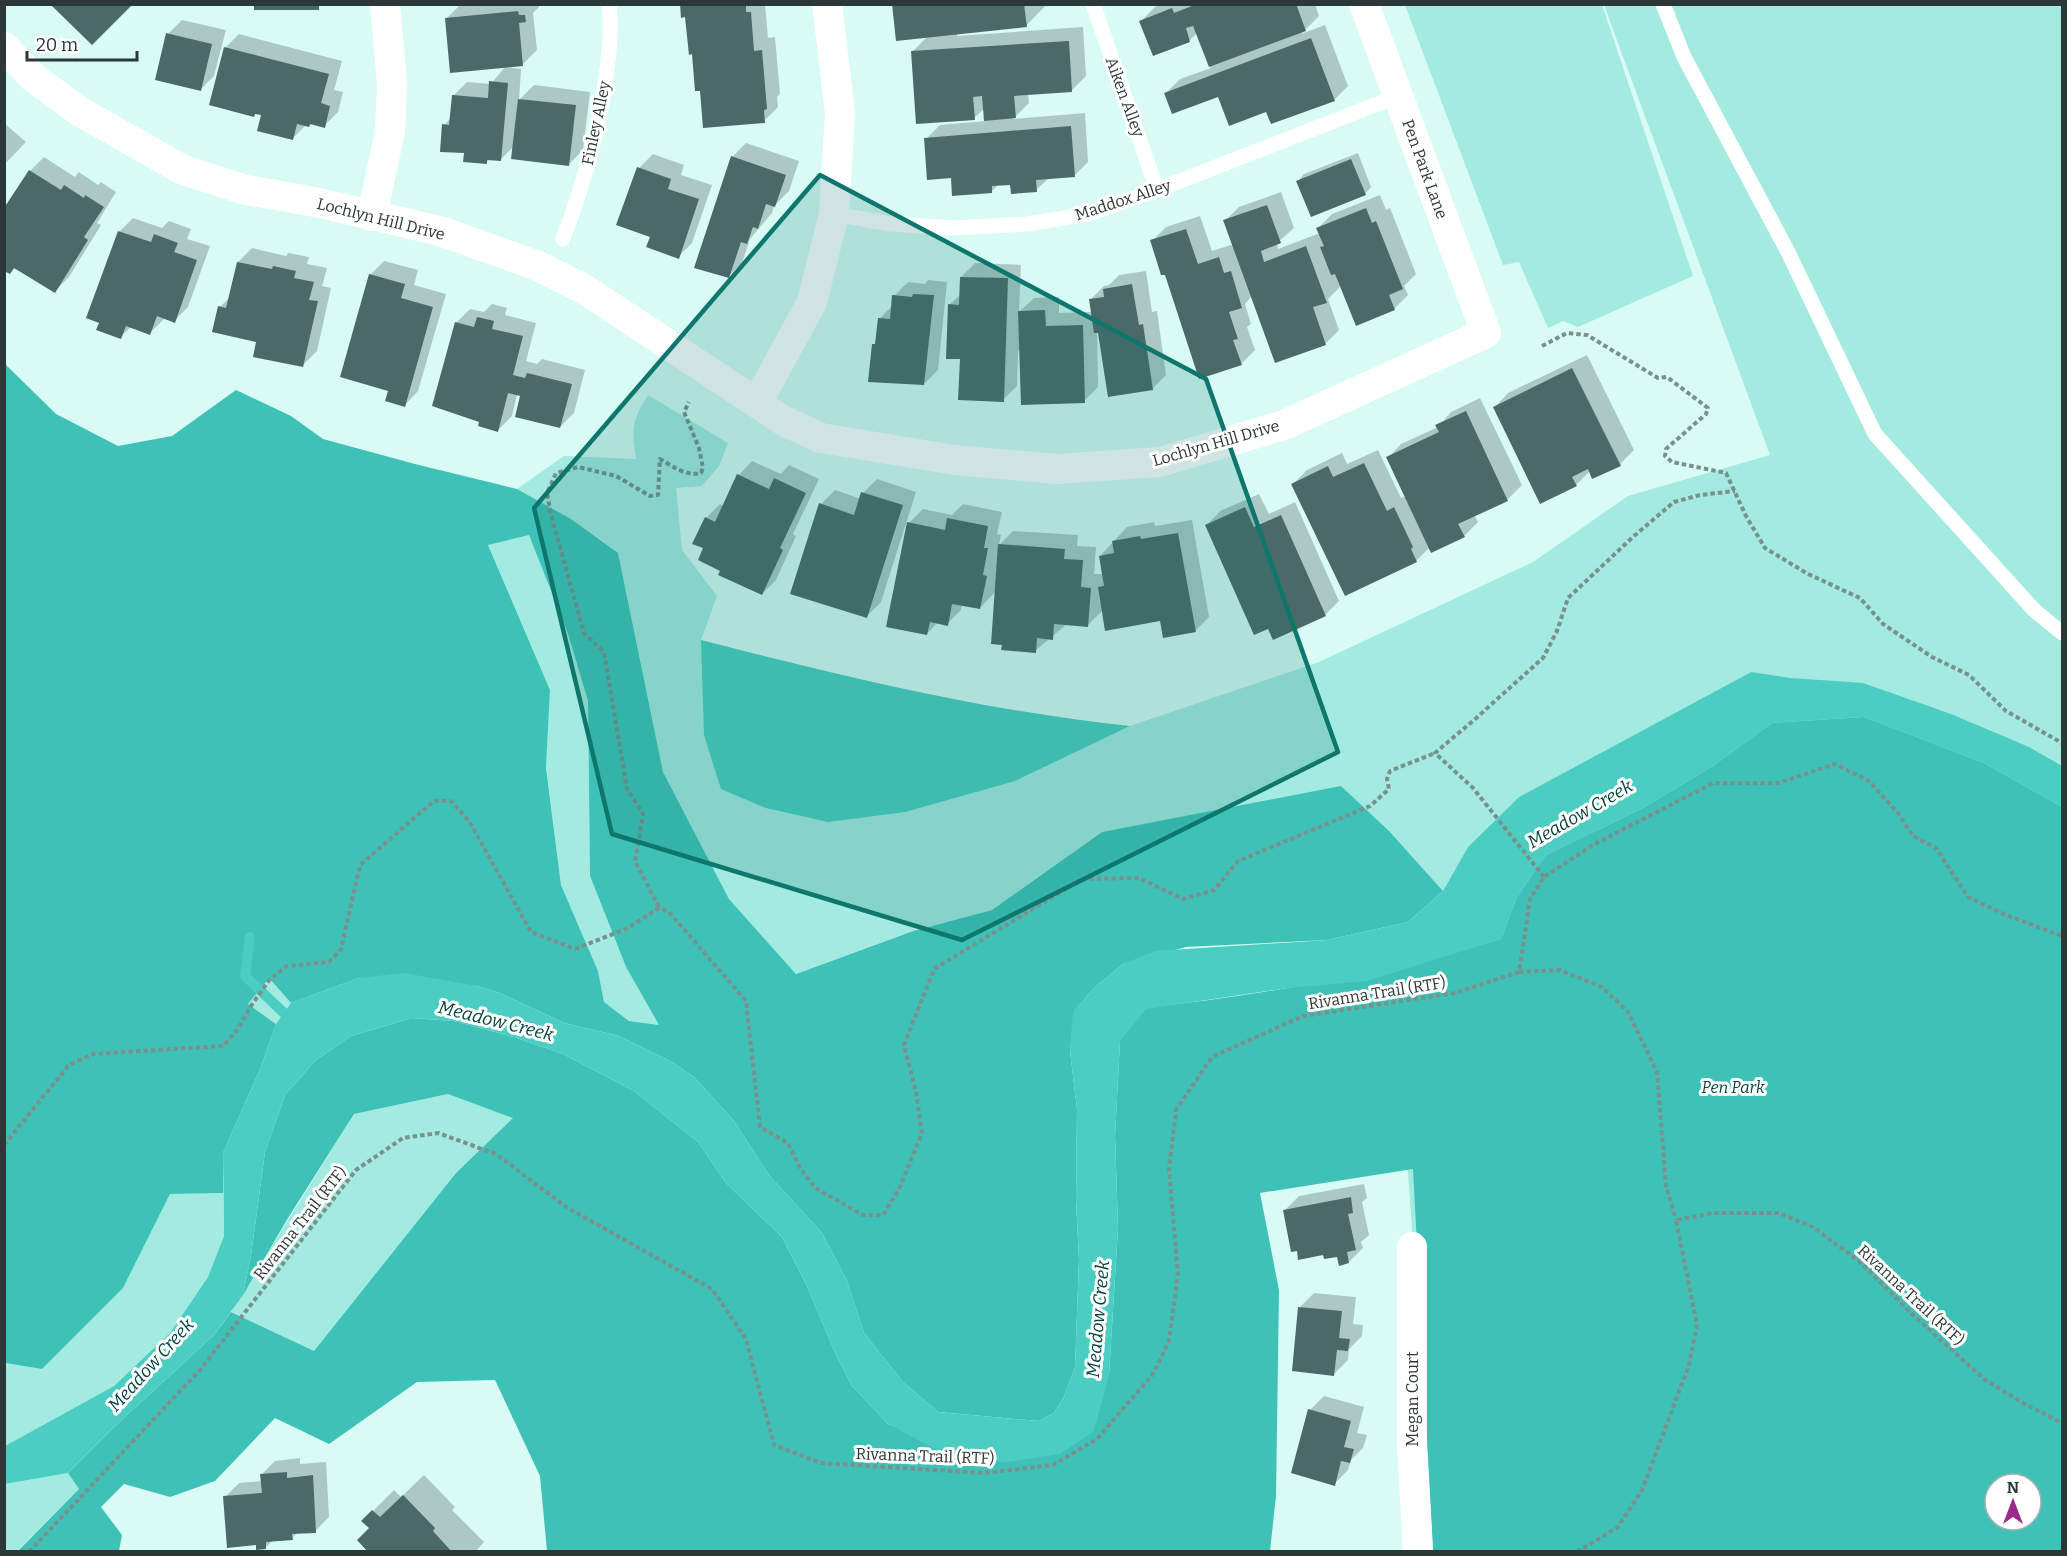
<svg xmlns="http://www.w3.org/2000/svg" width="2067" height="1556" font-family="Bitter,serif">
	<rect width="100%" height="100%" fill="#d8fbf6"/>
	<!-- green -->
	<g fill="#a3eae1" fill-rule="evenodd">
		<polygon points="1405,5 1602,5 1693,276 1578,327 1563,321 1548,328 1519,262 1503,265"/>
		<path d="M1604 5H2062V1551H1434L1392 938 1791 678 1751 672 1519 797 1468 847 1443 891 1390 832 1211 812 1102 832 992 910 912 931 796 974 729 899 663 772 618 553 571 519 517 489 564 456 636 459C632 429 631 422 648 395L728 443 719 466 702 486 676 488 682 550 717 596 701 640 1015 781 1130 726 1319 662 1533 562 1628 496 1770 455ZM1995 1484H2031V1520H1995Z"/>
		<polygon points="529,534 568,634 588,701 590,876 626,967 659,1025 629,1021 604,1002 598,971 561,885 546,768 550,690 488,545"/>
		<polygon points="269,978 291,1003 276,1024 248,1004"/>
		<polygon points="448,1094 514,1118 456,1173 314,1351 231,1312 354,1114"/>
		<polygon points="223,1193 224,1236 208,1277 170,1333 114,1386 5,1446 4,1363 42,1369 123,1288 170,1194"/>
		<polygon points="68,1473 79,1489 17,1551 5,1552 5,1484"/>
	</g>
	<!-- forest -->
	<g fill="#3ec2b7" fill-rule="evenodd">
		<path d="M4 363 56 414 118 446 172 436 236 390 291 416 323 439 415 464 517 489 571 519 618 553 663 772 729 899 796 974 913 931 992 910 1102 832 1341 786 1390 832 1443 891 1408 922 1327 940 1186 947 1123 964 1095 987 1074 1011 1070 1051 1077 1109 1076 1200 1079 1260 1075 1367 1064 1397 1054 1413 1039 1421 938 1412 903 1382 864 1333 847 1281 822 1233 769 1175 734 1121 694 1077 672 1062 619 1036 564 1023 500 993 477 986 359 978 291 1003 269 978 248 1004 276 1024 261 1067 223 1153V1193L170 1194 123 1288 42 1369 5 1363ZM529 535 568 634 588 701 590 876 626 967 659 1025 629 1021 604 1002 598 971 561 885 546 768 550 690 488 545Z"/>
		<path d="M1864 717 1984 763 2062 807V1551H1433L1413 1169 1260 1193 1279 1290 1276 1496 1270 1551H547L540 1476 495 1380 417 1382 329 1444 275 1418 215 1481 170 1497 124 1484 101 1507 122 1535 119 1551 17 1552 79 1489 68 1473 112 1429 214 1335 231 1312 314 1351 456 1173 513 1118 448 1094 354 1114 288 1218 243 1295 251 1255 265 1152 285 1095 316 1060 351 1036 412 1018 454 1021 514 1037 563 1054 634 1091 698 1142 726 1183 782 1237 807 1286 836 1355 852 1386 888 1424 1007 1462 1109 1375 1118 1228 1115 1136 1120 1040 1146 1008C1265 994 1385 974 1501 939L1517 897 1546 855 1643 808 1713 766 1772 723ZM1995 1484H2031V1520H1995Z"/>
	</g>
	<!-- water -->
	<g fill="#4bcdc1">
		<path d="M701 640C842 676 985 711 1130 726L1015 781 905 812 828 822 766 808 721 789 704 735Z"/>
		<polygon points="1751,672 1791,678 1863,683 1951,714 2029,747 2062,766 2062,807 1984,763 1864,717 1772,723 1713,766 1643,808 1546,855 1517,897 1501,939 1367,981 1288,988 1146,1009 1120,1041 1115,1136 1118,1228 1109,1375 1094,1431 1060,1454 1007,1462 952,1458 888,1424 852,1386 836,1355 807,1286 782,1237 726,1183 698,1142 634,1091 563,1054 514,1037 454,1021 412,1018 351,1036 316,1060 285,1095 265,1152 251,1255 243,1295 214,1335 112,1429 68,1473 5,1484 5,1446 114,1386 170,1333 208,1277 224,1236 223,1153 261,1067 276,1024 291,1003 359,978 404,973 477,986 500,993 564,1023 619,1036 672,1062 694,1077 734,1121 769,1175 822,1233 847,1281 864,1333 903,1382 938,1412 1039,1421 1054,1413 1064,1397 1075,1367 1079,1260 1076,1200 1077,1109 1070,1051 1073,1012 1095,987 1123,964 1155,951 1327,940 1408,922 1443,891 1468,847 1519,797"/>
	</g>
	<!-- shadow -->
	<g fill="#0003">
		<polygon points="539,4 539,7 533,13 537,50 523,64 446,19 460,5"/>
		<polygon points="681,4 765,4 768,38 775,37 780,94 777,97 778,107 764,121 701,89 686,15"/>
		<polygon points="894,4 1047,4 1026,26 957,33 957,36 1083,27 1086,76 1072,90 1028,94 1029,103 1013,119 1085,113 1088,162 1074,176 1049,178 1036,190 1011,183 999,184 992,191 952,176 926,139 940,125 986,121 985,108 974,118 912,52 928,36"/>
		<polygon points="1162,4 1315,4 1319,16 1301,34 1325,25 1348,86 1334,100 1267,110 1219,95 1166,93 1180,79 1211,68 1197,33 1190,40 1154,54 1141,21 1155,7"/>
		<polygon points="182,20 226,30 214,76 200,90 168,34"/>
		<polygon points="239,34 342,61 334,90 343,92 338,112 324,126 312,123 309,126 306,125 292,139 263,114 225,48"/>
		<polygon points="505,67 521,69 519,100 534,85 590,92 583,150 569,164 514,146 500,160 490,159 486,163 465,152 444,125 451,118 453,96 467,82 491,84"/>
		<polygon points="4,123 26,142 4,165"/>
		<polygon points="746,143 799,161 789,191 774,206 772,213 750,239 742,263 728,277 732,157"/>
		<polygon points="1358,153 1371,187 1365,194 1298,181 1304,174"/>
		<polygon points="653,154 684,165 681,175 712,185 692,243 678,257 652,236 618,224 639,168"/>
		<polygon points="44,157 75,177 79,172 98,185 101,182 116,192 97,223 101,225 69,277 55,291 16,267 10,272 30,171"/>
		<polygon points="1281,192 1294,228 1277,243 1278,249 1320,233 1318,228 1332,214 1380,195 1386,210 1390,208 1416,274 1404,286 1408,295 1394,309 1341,286 1328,299 1339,330 1325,344 1252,296 1245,304 1251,324 1247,327 1255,350 1241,364 1166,273 1152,241 1166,227 1200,216 1212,251 1234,244 1225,221 1239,207"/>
		<polygon points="133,218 162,228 169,221 191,229 187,239 210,246 188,307 174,321 165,318 150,333 131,327 120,337 119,232"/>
		<polygon points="252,248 286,256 288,253 309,257 307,264 327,268 322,286 331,288 317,351 303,365 258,341 220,307 231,296 238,262"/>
		<polygon points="384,261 418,270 414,285 446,294 418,391 405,405 390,390 370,275"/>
		<polygon points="975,263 1021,265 1019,312 1034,298 1059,297 1059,313 1092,312 1090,300 1104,286 1109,285 1119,275 1146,271 1152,312 1157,311 1166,375 1152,389 1100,331 1097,332 1098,387 1084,401 1021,351 1018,351 1017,386 1003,400 961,357 949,305 961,294 961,277"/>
		<polygon points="928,280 947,282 938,370 924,384 874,345 877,342 880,318 893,305 894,296 908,282 925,284"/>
		<polygon points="492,304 507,308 505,315 536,323 526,361 537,364 542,359 585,370 574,413 560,427 522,395 517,394 512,416 498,430 481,421 456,323 470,309 484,312"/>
		<polygon points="1587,355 1634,450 1620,464 1590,471 1576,485 1495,407 1508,393"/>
		<polygon points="1480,398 1522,485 1508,499 1474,515 1478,522 1464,536 1430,547 1416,561 1293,484 1307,470 1342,453 1347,464 1378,450 1401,498 1406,496 1388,458 1401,444 1438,427 1451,412"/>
		<polygon points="752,461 781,474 789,465 819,479 793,534 796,536 776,580 762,594 722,570 705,548 706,518 720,504 724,506 739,475"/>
		<polygon points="877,479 916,492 881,602 867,616 821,504 835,490 861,499 863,493"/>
		<polygon points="1259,494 1269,514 1295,502 1339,601 1325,615 1207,525 1220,511"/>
		<polygon points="963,504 1002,512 997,534 1001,535 999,545 1013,531 1078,535 1077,546 1096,547 1094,574 1103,574 1100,556 1127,527 1154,522 1155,526 1192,520 1209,617 1195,631 1162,620 1103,610 1088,625 1067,624 1035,651 996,591 980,608 962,604 961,610 947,624 938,622 927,634 909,523 923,509 952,515"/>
		<polygon points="1364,1184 1367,1198 1362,1202 1369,1235 1361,1242 1363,1248 1349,1262 1338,1255 1324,1253 1285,1210 1299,1196"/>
		<polygon points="1314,1293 1356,1297 1353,1324 1363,1325 1362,1336 1349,1349 1348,1360 1334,1374 1300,1307"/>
		<polygon points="1324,1396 1364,1407 1357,1433 1367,1435 1363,1448 1351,1460 1348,1470 1334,1484 1310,1410"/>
		<polygon points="300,1458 300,1464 326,1462 329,1517 315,1531 298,1532 292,1538 273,1540 266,1547 257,1544 225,1497 239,1483 262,1481 261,1475 275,1461"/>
		<polygon points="424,1475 455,1507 452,1510 484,1542 475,1552 370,1552 371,1528 363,1521 394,1490 401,1497"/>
	</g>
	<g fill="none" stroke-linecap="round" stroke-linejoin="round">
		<!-- stream -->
		<polyline stroke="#4bcdc1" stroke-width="10" points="250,937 245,976 284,1013"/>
	</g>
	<!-- building -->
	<g fill="#4b6a67">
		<polygon points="54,4 133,4 92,45 52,6"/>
		<rect x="254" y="4" width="65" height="6"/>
		<polygon points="680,4 746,4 746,12 751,12 754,51 762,50 767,109 764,110 765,123 703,128 700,91 695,91 692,54 689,55 685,17 681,18"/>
		<polygon points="892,4 1024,4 1027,27 896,41"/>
		<polygon points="1197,4 1296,4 1306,31 1209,67 1193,26 1186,28 1190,42 1153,56 1139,21 1172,8 1174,13"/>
		<polygon points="518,11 519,15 525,15 526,22 519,23 523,66 450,73 445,18"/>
		<polygon points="166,33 212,44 201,91 155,80"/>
		<polygon points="1311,38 1335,101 1271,124 1266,112 1229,126 1218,97 1172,114 1164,93"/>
		<polygon points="1069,41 1072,92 1014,96 1016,118 984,121 982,96 973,97 975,120 916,124 911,51"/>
		<polygon points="224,47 329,74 321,103 330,106 325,128 310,124 309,127 297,124 293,140 257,131 261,115 255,114 254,117 209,105"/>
		<polygon points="489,81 508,83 501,161 487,160 487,164 463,162 464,153 440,152 442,124 449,125 452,95 488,98"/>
		<polygon points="518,99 576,105 569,166 511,159"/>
		<polygon points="1071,126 1075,177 1036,180 1037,192 1011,194 1010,185 992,186 992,193 952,196 951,178 927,180 924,138"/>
		<polygon points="731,156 786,175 775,207 766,204 758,229 753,227 747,244 741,242 729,278 694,268"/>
		<polygon points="1351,159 1366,195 1311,217 1296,181"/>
		<polygon points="637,167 671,179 668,189 699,199 679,259 646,247 650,237 616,225"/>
		<polygon points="29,170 61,190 64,185 84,198 85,195 104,207 84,237 88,240 55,293 14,268 10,274 4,271 4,208"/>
		<polygon points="1267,205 1281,243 1261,251 1264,262 1306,246 1327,303 1313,307 1326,345 1275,363 1223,220"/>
		<polygon points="1366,208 1372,223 1376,221 1403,289 1389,295 1395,310 1356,326 1335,274 1331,275 1320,247 1324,246 1316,228"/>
		<polygon points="1186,229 1198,264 1219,257 1224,273 1231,271 1242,308 1229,312 1238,339 1233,340 1242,365 1199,379 1165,275 1161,275 1150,240"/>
		<polygon points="118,231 151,242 154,234 178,243 174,252 197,260 175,323 157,316 150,335 126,326 121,339 96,330 99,323 86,318"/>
		<polygon points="237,262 272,269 273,266 296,271 294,278 314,282 309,300 318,301 303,367 253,357 256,342 212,332 218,306 226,308"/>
		<polygon points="369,274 405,284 401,298 433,307 405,407 385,401 388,391 340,377"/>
		<polygon points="960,277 1008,278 1004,402 958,400 960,359 946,359 948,304 959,305"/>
		<polygon points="1132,284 1139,325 1143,324 1153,390 1108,397 1098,333 1094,333 1089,299 1104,297 1103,289"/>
		<polygon points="913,294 934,295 924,385 868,382 872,344 875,344 878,318 890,319 892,295 912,297"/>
		<polygon points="1045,310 1046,326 1083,325 1085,403 1021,405 1018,311"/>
		<polygon points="477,317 494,321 492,329 523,336 513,375 525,378 527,373 572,384 560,428 515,417 520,396 508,393 498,432 478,426 479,422 432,406 455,322 474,327"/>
		<polygon points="1572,368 1621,466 1592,479 1588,469 1572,477 1577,486 1540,504 1493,407"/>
		<polygon points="1466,411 1508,501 1458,524 1465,537 1431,553 1386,457 1439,432 1435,425"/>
		<polygon points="1364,463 1387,511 1394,507 1413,547 1411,549 1417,562 1345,596 1291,484 1328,466 1333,477"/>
		<polygon points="737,474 769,489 774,478 806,493 780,548 783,550 762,595 718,575 720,571 698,560 703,548 692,544 705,517 715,522"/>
		<polygon points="861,492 903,505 867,618 790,594 819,503 854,515"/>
		<polygon points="1245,507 1254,527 1281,515 1326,616 1273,640 1268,629 1254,635 1205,525"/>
		<polygon points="947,518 988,526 984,548 988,548 983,575 987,576 980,609 952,604 948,626 930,622 927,635 886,627 907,522 945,530"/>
		<polygon points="1178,533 1196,632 1163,638 1160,621 1105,631 1098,587 1104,586 1099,556 1114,553 1112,541 1140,536 1141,539"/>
		<polygon points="998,544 1065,549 1064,559 1083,560 1081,587 1091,588 1088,627 1054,624 1053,640 1037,638 1036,653 1001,650 1002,645 991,644"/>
		<polygon points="1351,1197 1353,1213 1348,1214 1356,1250 1347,1252 1349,1263 1339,1266 1337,1257 1324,1259 1323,1255 1298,1260 1297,1251 1291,1252 1283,1210"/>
		<polygon points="1298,1307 1342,1311 1339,1338 1350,1339 1348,1351 1337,1350 1334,1376 1292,1371"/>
		<polygon points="1308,1409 1351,1421 1344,1447 1354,1449 1350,1463 1341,1461 1335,1486 1291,1473"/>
		<polygon points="287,1472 287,1478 313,1475 316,1533 292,1534 293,1540 266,1542 266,1549 256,1550 256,1545 227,1548 223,1496 262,1493 260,1474"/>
		<polygon points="403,1495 435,1528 433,1531 452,1552 368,1552 357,1540 369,1528 361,1521 372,1510 380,1517"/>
	</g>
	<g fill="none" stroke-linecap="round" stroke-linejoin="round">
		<!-- path -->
		<g stroke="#79908d" stroke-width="4" stroke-dasharray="4.5 3" stroke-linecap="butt">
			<polyline points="1542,346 1567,333 1587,335 1658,378 1667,377 1708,408 1706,414 1666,449 1665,456 1672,462 1726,473 1746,516 1765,548 1808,574 1860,598 1883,624 1932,657 1969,675 2006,711 2062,743"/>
			<polyline points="1544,877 1473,788 1435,753 1474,720 1543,658 1557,631 1568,598 1634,536 1674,502 1700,495 1735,491"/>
			<path d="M659 907 635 861 643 814 627 789 604 652 584 633 551 515 547 493 556 473 578 467 616 476 650 496 658 495 660 459C672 466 687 477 701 473L703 468 699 448 684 412 689 402"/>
			<polyline points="1519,972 1560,970 1602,987 1628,1012 1657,1072 1666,1186 1676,1220"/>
			<polyline points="4,1145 69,1065 93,1054 223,1046 237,1030 251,1006 270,979 287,966 329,962 341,949 360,865 434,801 451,801 469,821 531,932 575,949 628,928 659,908 669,912 746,1001 760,1127 788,1143 800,1168 815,1188 863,1215 883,1215 899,1189 922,1133 916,1092 904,1045 934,969 1082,879 1139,878 1183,899 1214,890 1238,861 1370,806 1389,789 1387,779 1390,771 1435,753"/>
			<polyline points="29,1552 200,1370 356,1170 403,1138 438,1133 496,1154 566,1207 712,1289 746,1339 774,1445 821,1463 984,1473 1053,1465 1097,1439 1153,1374 1169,1341 1178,1274 1169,1170 1176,1110 1212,1057 1303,1016 1455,993 1519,972 1530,899 1544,877 1593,845 1713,783 1779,783 1835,764 1869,781 1898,813 1913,836 1936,848 1968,897 2006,915 2062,936"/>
			<polyline points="1577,1552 1618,1527 1642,1490 1689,1365 1697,1325 1676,1220 1713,1213 1779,1213 1813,1227 1860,1262 1913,1315 1984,1379 2023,1403 2062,1423"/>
		</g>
		<!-- lane -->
		<g stroke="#fff" stroke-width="15">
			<polyline points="1093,4 1157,190"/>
			<polyline points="1663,4 1684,57 1788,252 1875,434 2034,610 2062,633"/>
			<polyline points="834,214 891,224 952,228 1027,224 1089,214 1157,190 1398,96"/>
			<path d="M563 239C584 183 600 128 607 69 610 47 612 27 609 4"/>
		</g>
		<!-- street -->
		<g stroke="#fff" stroke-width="30">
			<polyline points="4,47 34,78 79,111 183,170 246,190 315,202 440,231 538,266 584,289 784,421 821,438 955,460 1057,469 1160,462 1284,425 1486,333 1364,4"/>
			<polyline points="372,216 390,131 392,84 385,4"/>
			<polyline points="757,403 812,302 834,214 840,113 827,4"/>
			<polyline points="1412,1247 1412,1447 1418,1552"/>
		</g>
	</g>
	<!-- marked area -->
	<path fill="#0f766e" fill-opacity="0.2" stroke="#0f766e" stroke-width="4.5" stroke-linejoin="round" d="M820 175 1206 379 1338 752 962 940 612 834 534 508Z"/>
	<g text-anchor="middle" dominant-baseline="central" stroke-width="6" stroke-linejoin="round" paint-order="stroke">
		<!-- street labels -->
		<g font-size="16" fill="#2b3837" stroke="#fff">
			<text transform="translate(1125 97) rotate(70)">Aiken Alley</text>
			<text transform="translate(596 123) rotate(-78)">Finley Alley</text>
			<text transform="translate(1425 169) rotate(70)">Pen Park Lane</text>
			<text transform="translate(1123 200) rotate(-18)">Maddox Alley</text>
			<text transform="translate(381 219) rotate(14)">Lochlyn Hill Drive</text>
			<text transform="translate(1216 443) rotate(-16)">Lochlyn Hill Drive</text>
			<text transform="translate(1377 993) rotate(-9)">Rivanna Trail (RTF)</text>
			<text transform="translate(300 1223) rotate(-52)">Rivanna Trail (RTF)</text>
			<text transform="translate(1911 1295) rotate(43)">Rivanna Trail (RTF)</text>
			<text transform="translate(1412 1399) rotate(-90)">Megan Court</text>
			<text transform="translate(925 1456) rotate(2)">Rivanna Trail (RTF)</text>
		</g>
		<!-- park labels -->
		<g font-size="16" font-style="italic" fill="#094440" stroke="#fff">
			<text x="1733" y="1087">Pen Park</text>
		</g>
		<!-- water labels -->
		<g font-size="18" font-style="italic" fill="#03413c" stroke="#fff">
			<text transform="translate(1580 814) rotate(-30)">Meadow Creek</text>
			<text transform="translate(496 1021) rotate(14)">Meadow Creek</text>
			<text transform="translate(1098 1319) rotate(-85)">Meadow Creek</text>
			<text transform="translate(151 1365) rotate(-48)">Meadow Creek</text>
		</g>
	</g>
	<!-- border -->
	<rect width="2067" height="1556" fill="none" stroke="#2b3837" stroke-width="12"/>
	<!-- north arrow -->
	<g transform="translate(2013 1502)"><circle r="28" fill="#ffffff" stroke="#aaafaf" stroke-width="1.5"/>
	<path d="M0-4.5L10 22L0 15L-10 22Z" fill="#9a2b8b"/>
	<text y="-9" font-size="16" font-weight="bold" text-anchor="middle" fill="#2b3837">N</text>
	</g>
	<!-- scale -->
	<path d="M27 51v9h110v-9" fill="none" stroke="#2b3837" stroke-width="3"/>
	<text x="36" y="51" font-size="18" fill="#2b3837" stroke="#ffffff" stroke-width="4.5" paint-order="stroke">20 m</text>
</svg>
